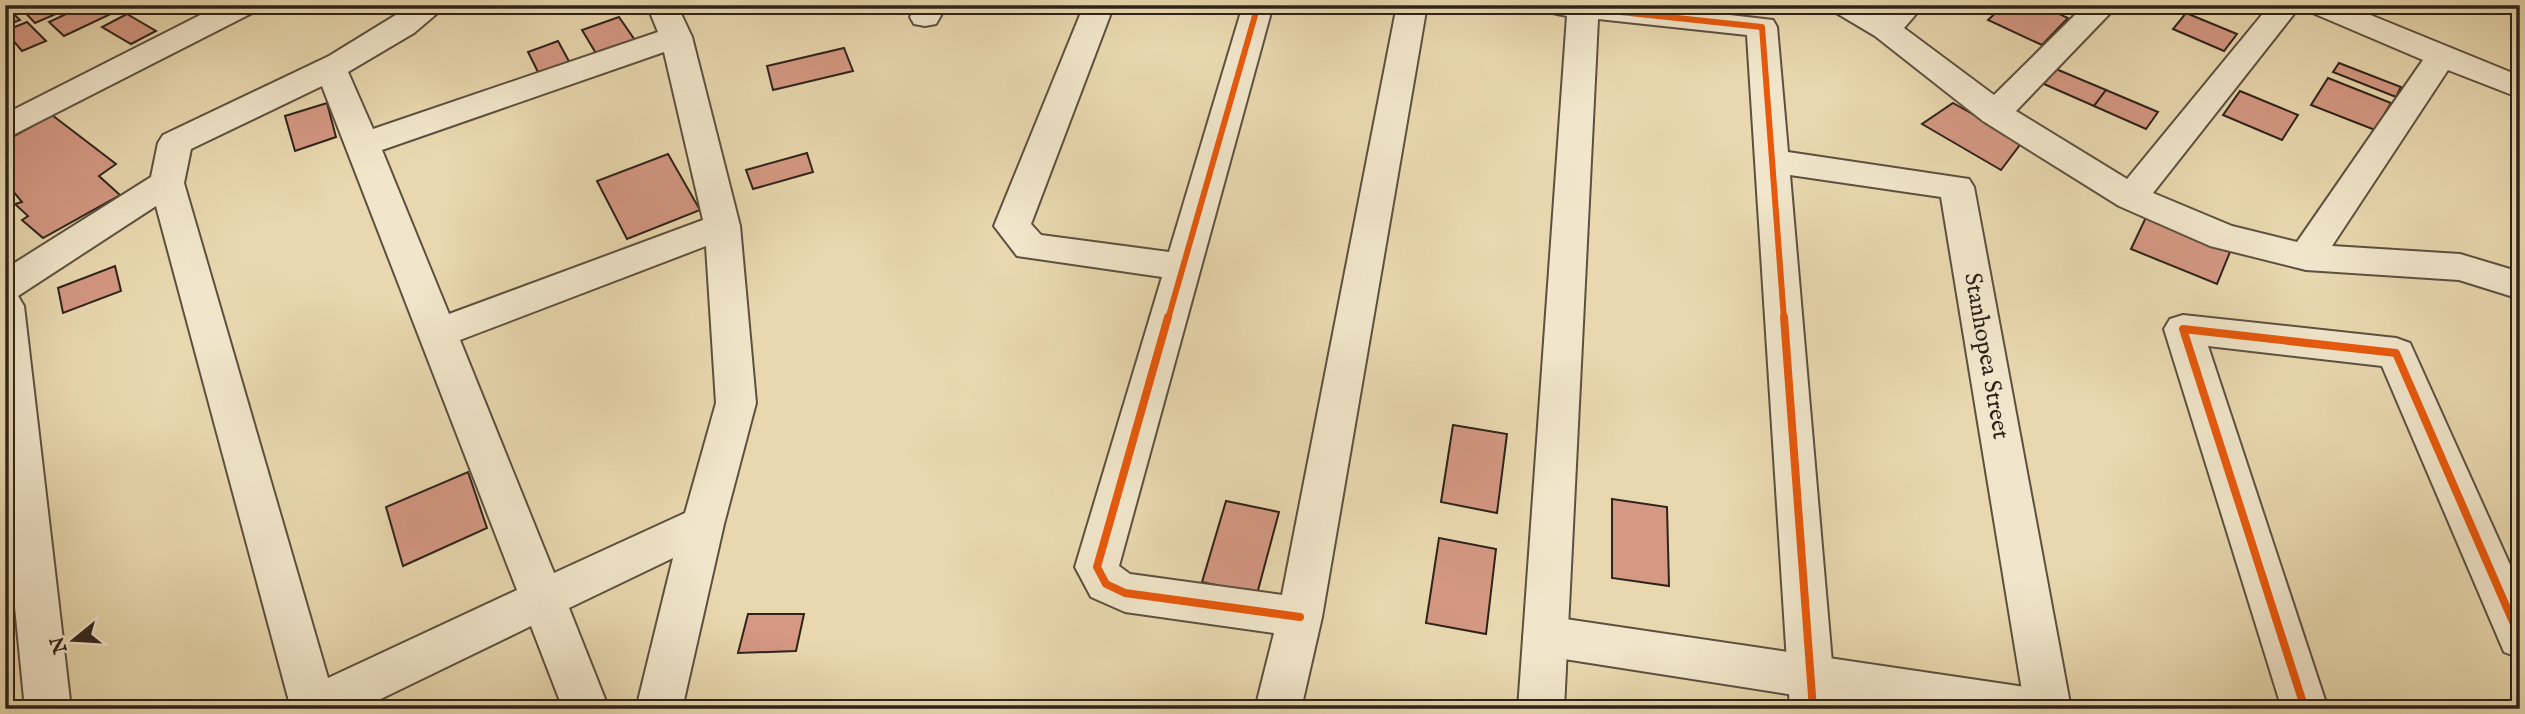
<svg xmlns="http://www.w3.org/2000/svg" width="2525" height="714" font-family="'IM FELL English',serif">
	<rect width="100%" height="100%" fill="#e9d8af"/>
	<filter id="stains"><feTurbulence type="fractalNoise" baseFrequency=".00286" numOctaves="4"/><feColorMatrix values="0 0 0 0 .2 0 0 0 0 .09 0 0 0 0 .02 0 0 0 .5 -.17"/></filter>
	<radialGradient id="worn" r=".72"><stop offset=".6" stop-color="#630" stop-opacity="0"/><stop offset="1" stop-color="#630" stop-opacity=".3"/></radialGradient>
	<!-- building -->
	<g fill="#d49883" stroke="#2e231b" stroke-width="2">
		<polygon points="18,5 57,5 63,11 35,23"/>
		<polygon points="85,5 108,5 115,12 64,36 49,22"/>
		<polygon points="2004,5 2040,5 2068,18 2042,45 1988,20"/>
		<polygon points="5,6 20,20 5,26"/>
		<polygon points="2186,13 2237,34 2224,51 2173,29"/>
		<polygon points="127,14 156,31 131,44 102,27"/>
		<polygon points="619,17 639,46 600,60 582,30"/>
		<polygon points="27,22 46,41 22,51 5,31"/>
		<polygon points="558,41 571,65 540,76 528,52"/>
		<polygon points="844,48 853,71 773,90 767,66"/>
		<polygon points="2339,63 2401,87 2396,97 2333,72"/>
		<polygon points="2056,69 2106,90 2094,106 2044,84"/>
		<polygon points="2328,78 2391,103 2375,130 2311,105"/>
		<polygon points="2106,90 2158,112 2146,129 2094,106"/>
		<polygon points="2240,91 2298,115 2282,140 2223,115"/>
		<polygon points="327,103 336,137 295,151 285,116"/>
		<polygon points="1953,103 2022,142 2001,170 1922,124"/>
		<polygon points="52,115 116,164 99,176 120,195 43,238 22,220 28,216 15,204 22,202 7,184 13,179 5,171 5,141"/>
		<polygon points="807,153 813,172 753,189 746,170"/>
		<polygon points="668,154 700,210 627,239 597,181"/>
		<polygon points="2148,213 2232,247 2217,284 2131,249"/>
		<polygon points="115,266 121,291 63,313 58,288"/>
		<polygon points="1453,425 1507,434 1497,513 1441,502"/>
		<polygon points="468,472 487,528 403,566 386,507"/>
		<polygon points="1612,499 1667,507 1669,586 1612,578"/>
		<polygon points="1226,501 1279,512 1257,594 1202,582"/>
		<polygon points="1439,538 1496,549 1486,634 1426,623"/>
		<polygon points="748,614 804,614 796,651 738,653"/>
	</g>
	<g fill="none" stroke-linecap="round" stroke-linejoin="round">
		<defs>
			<g id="minor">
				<polygon points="220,5 260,5 256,11 5,139 5,114"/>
				<path d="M412 5H447L414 33 348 72 373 129 658 32 647 5H677L692 37 740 226 756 403 724 524 682 709H636L673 558 569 608 609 709H563L531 626 360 709H288L290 705 156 206 18 296 24 306 71 709H25L5 505V269L151 177 158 143 163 135 329 56ZM664 52 703 220 449 314 382 150ZM322 86 517 590 328 678 184 183 191 149ZM706 246 716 403 685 513 554 573 460 340Z"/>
				<polygon points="917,5 947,5 936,24 925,26 914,24 910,17"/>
				<polygon points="1084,5 1114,5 1031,224 1041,235 1169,252 1243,5 1273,5 1119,566 1130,574 1282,595 1397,5 1427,5 1322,617 1301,709 1255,709 1274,633 1125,612 1091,597 1075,567 1162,277 1017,256 994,226"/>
				<polygon points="1539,5 1644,5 1773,20 1777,27 1788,152 1969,179 1974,187 2071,709 2025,709 1941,197 1790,175 1836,709 1790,709 1747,35 1598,19 1564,709 1518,709 1567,16 1543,11"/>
				<polygon points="1829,5 1867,5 1883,14 1892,5 1924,5 1904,28 1994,95 2085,5 2118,5 2016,111 2127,179 2270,5 2301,5 2153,193 2232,226 2297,242 2423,60 2308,11 2304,5 2346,5 2520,76 2520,98 2448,70 2332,246 2460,254 2520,272 2520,299 2459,280 2306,270 2210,246 2119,206 1983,121 1875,36 1833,11"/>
				<polygon points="2503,5 2520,5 2520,15 2507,11"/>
				<polygon points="2183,315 2396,338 2410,343 2520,587 2520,658 2504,652 2382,366 2208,346 2328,709 2282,709 2164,329 2170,319"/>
			</g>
			<polygon id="tertiary" points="1545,616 2025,687 2041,694 2048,709 1884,709 1545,656 1529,650 1523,636 1529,622"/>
		</defs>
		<!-- minor casing -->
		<use href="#minor" stroke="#5d5040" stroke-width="4"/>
		<!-- tertiary casing -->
		<use href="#tertiary" stroke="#5d5040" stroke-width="4"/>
		<!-- minor -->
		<use href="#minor" fill="#f1e6cb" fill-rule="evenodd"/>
		<!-- tertiary -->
		<use href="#tertiary" fill="#f1e6cb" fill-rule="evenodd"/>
		<defs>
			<g id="cycleway-far1">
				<polyline points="1554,5 1762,27 1784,319"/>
				<polyline points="1168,319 1258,5"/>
			</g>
			<g id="cycleway">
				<polyline points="1168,317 1097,567 1106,584 1125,593 1300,617"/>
				<polyline points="1784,317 1813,709"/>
				<polyline points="2305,709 2183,329 2396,353 2520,638"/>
			</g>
		</defs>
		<!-- cycleway-far1 casing -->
		<use href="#cycleway-far1" stroke="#f1e6cb" stroke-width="10"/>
		<!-- cycleway casing -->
		<use href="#cycleway" stroke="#f1e6cb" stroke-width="12"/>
		<!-- cycleway-far1 -->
		<use href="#cycleway-far1" stroke="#e8590c" stroke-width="6"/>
		<!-- cycleway -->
		<use href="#cycleway" stroke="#e8590c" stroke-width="8"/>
	</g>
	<g text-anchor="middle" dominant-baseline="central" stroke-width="5" stroke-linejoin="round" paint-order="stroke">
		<!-- street labels -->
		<g font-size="24" fill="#2e231b" stroke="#f1e6cb">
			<text transform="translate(1986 356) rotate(80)">Stanhopea Street</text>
		</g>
	</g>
	<!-- margin -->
	<rect width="2525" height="714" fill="none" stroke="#e9d8af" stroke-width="28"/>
	<rect x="7" y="7" width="2511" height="700" fill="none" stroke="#2e231b" stroke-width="3.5"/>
	<rect x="14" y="14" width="2497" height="686" fill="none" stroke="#2e231b" stroke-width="2"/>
	<!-- north arrow -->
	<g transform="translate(74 640) rotate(252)" stroke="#f1e6cb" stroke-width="5" paint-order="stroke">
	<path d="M0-5L12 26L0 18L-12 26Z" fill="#2e231b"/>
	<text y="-10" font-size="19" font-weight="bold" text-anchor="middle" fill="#2e231b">N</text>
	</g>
	<rect width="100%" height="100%" filter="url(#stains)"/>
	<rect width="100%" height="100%" fill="url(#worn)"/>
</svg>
